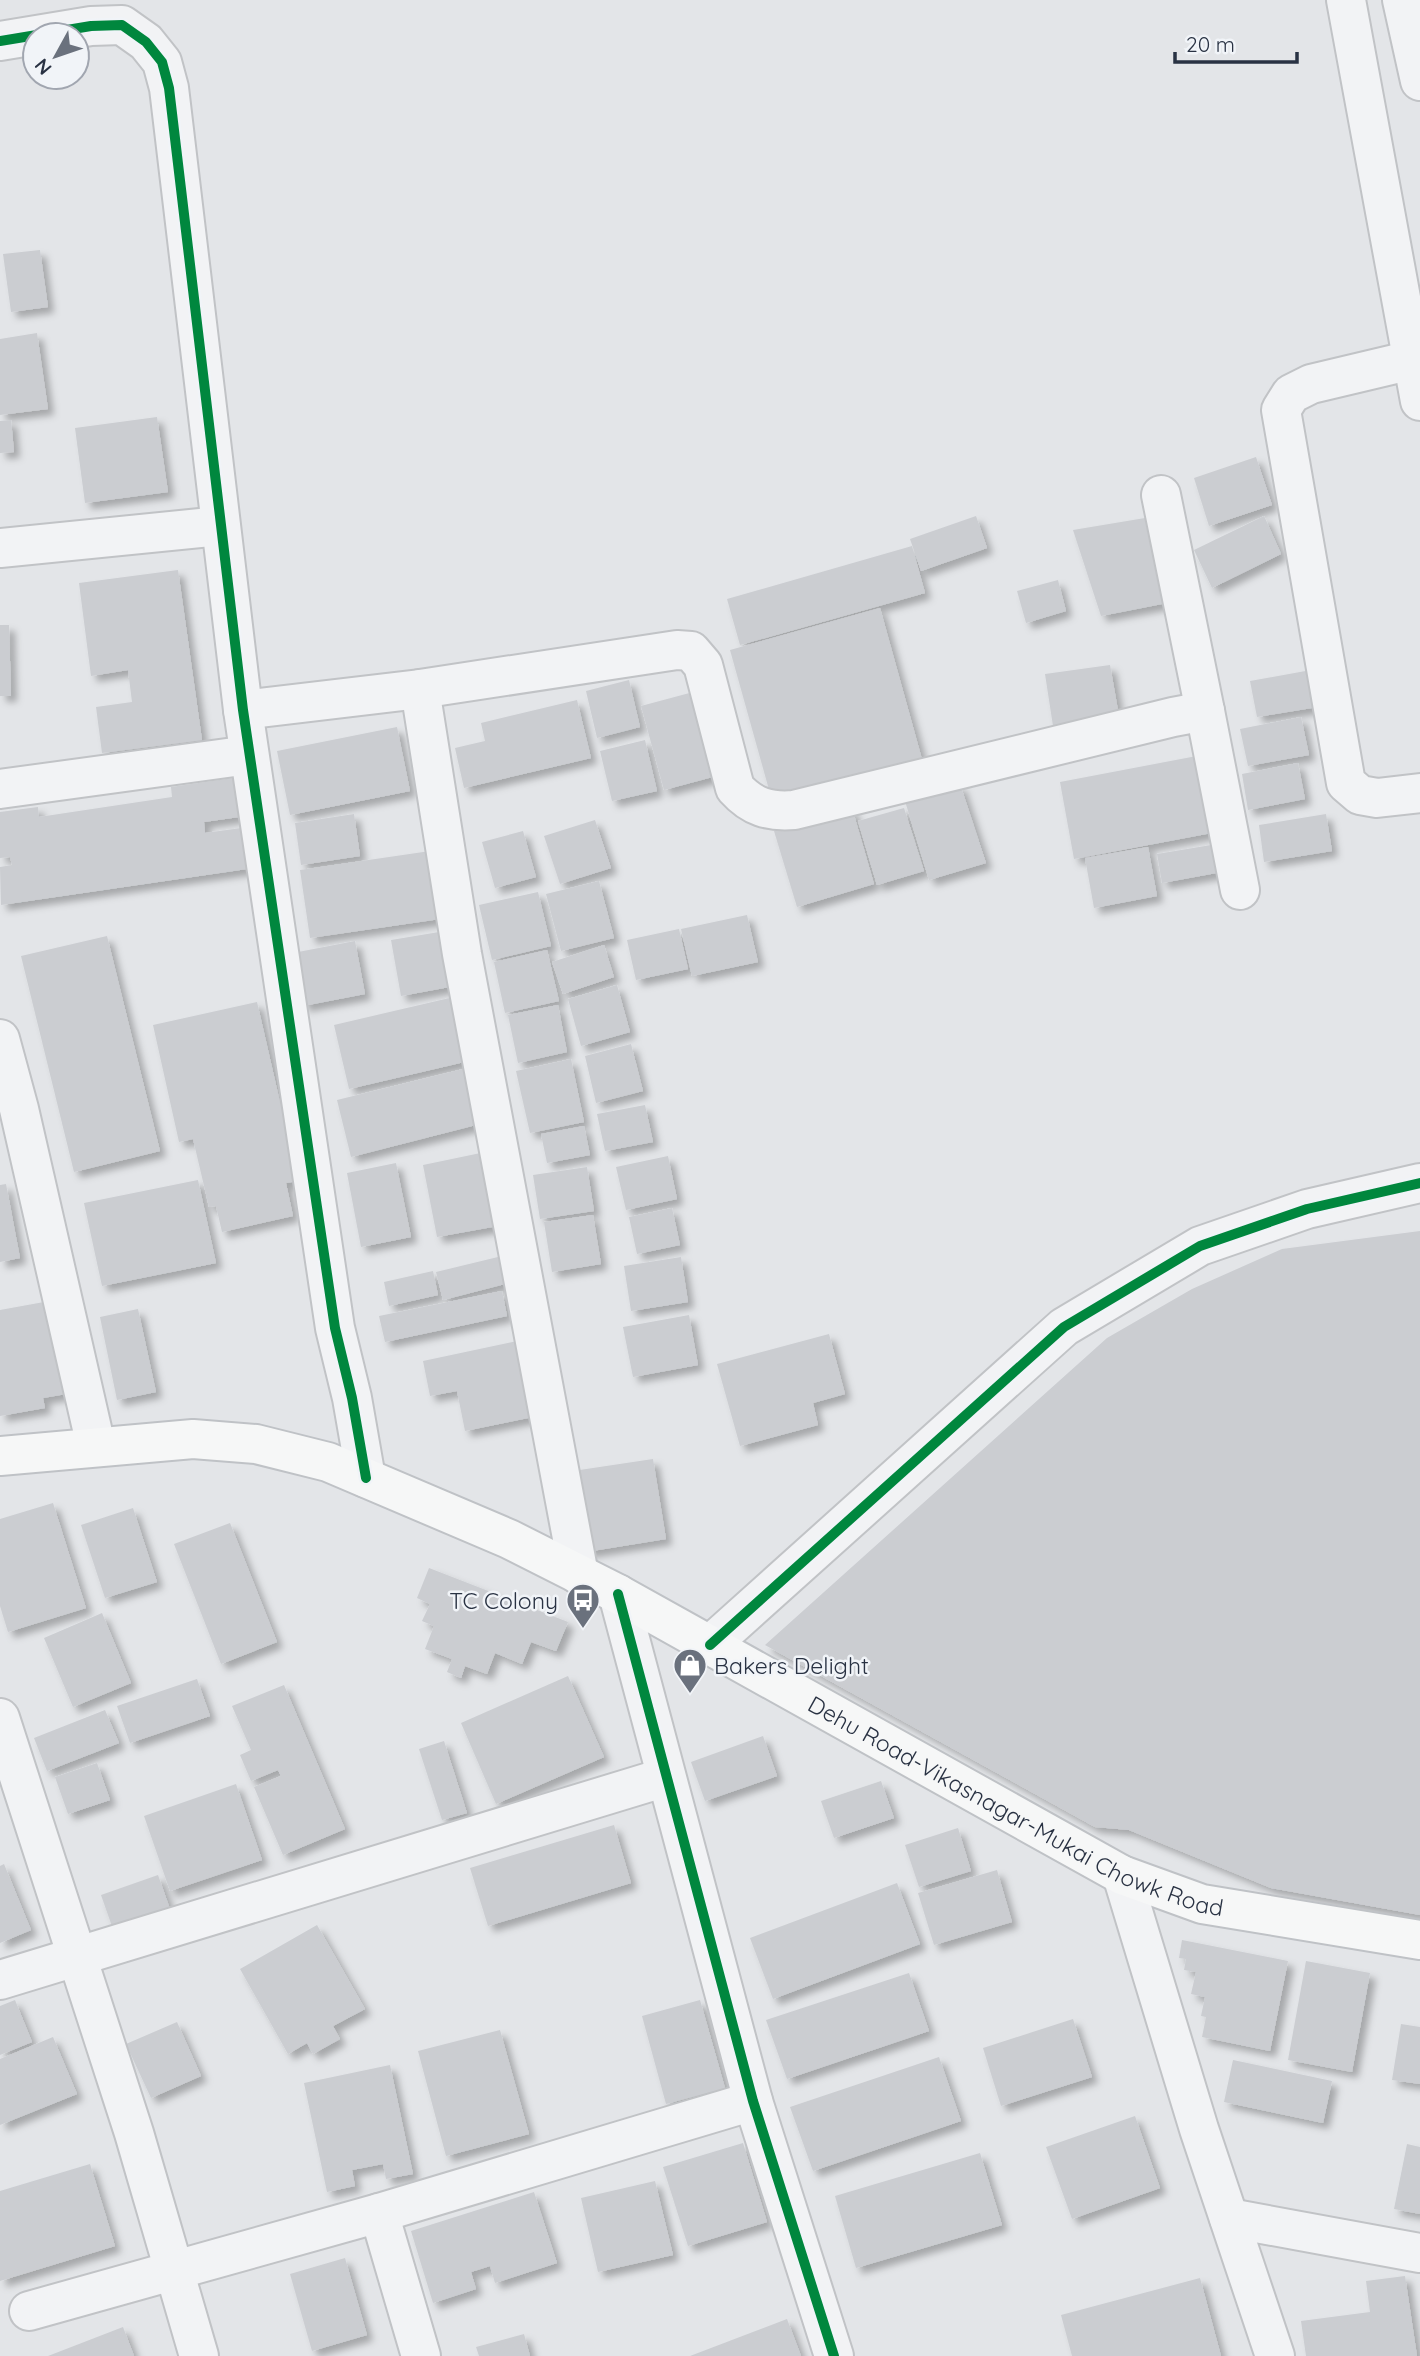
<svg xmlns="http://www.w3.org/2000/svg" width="1420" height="2356" font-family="Quicksand,sans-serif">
	<defs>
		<filter id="shadow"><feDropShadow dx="6" dy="6" stdDeviation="3.5" flood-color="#0004"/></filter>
	</defs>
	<rect width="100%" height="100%" fill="#e3e5e8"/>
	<!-- building -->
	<g fill="#cbcdd1" filter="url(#shadow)">
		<polygon points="40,250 48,307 11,312 3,254"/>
		<polygon points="37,333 48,409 0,415 0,339"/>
		<polygon points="157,417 168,492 85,503 75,428"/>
		<polygon points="11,420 14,452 0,453 0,421"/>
		<polygon points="1256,457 1272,505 1209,526 1194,478"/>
		<polygon points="976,516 987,548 921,571 910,539"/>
		<polygon points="1157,516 1167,603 1101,616 1073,530"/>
		<polygon points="1264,516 1281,554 1212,588 1194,550"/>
		<polygon points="912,546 925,593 740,645 727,599"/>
		<polygon points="178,570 202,740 102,753 96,707 132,702 128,670 91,676 79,583"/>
		<polygon points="1058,580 1066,611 1026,623 1017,591"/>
		<polygon points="880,608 923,763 773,804 730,650"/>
		<polygon points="0,625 9,625 11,696 0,696"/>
		<polygon points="1110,665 1119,716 1053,726 1045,674"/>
		<polygon points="1311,670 1318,707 1257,717 1250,681"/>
		<polygon points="629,680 640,727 597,738 586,691"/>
		<polygon points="697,691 720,775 664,790 641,706"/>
		<polygon points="577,700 591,758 464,788 455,748 485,741 481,723"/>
		<polygon points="1301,717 1309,755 1248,766 1240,729"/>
		<polygon points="397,727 410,791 290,815 277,751"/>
		<polygon points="645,740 657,791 612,801 600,751"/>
		<polygon points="1202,755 1217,832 1074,859 1060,782"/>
		<polygon points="1298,763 1305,799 1248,810 1242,774"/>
		<polygon points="233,778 239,817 204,822 205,833 241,828 247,869 1,905 0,867 12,865 10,857 0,858 0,812 38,807 39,817 172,797 171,787"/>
		<polygon points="960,784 986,863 929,880 905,801"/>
		<polygon points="852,808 874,884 797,907 774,831"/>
		<polygon points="904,808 924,871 877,885 858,821"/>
		<polygon points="354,814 360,856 301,865 295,823"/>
		<polygon points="1326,814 1332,851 1264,862 1259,825"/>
		<polygon points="595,820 611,868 560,884 544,836"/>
		<polygon points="523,831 536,877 495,888 482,842"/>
		<polygon points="1217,844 1222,872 1162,883 1157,854"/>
		<polygon points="1148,847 1157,896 1094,908 1085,858"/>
		<polygon points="437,850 447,918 310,938 300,870"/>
		<polygon points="599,881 614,938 561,951 546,894"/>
		<polygon points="538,892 551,946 492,960 479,905"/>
		<polygon points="747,915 758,962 692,976 681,929"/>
		<polygon points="679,929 688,969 636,980 627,940"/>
		<polygon points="445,931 455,986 401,996 391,940"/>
		<polygon points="107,936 160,1151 74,1172 21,956"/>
		<polygon points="355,941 365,994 303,1006 293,953"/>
		<polygon points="604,945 614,977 563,994 552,962"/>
		<polygon points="547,950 559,1001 505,1013 494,962"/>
		<polygon points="617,985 630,1032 581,1046 568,999"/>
		<polygon points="458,996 473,1060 349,1089 334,1025"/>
		<polygon points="257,1002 298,1181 286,1183 293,1216 222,1232 216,1206 209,1207 193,1139 179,1142 153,1025"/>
		<polygon points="558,1005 567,1052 518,1063 508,1015"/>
		<polygon points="631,1044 643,1091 596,1103 585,1056"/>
		<polygon points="571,1059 584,1122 530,1133 516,1071"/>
		<polygon points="463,1069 476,1125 351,1157 337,1100"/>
		<polygon points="645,1105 653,1142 605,1151 597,1114"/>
		<polygon points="584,1126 590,1155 547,1163 541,1134"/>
		<polygon points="495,1150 509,1224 437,1237 423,1165"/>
		<polygon points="668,1156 677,1199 626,1210 616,1167"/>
		<polygon points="396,1163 411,1237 361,1247 347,1173"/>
		<polygon points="587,1167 594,1211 540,1219 533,1175"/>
		<polygon points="198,1180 216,1263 102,1286 84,1203"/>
		<polygon points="6,1184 20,1258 0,1262 0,1185"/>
		<polygon points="672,1208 680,1245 637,1254 629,1217"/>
		<polygon points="593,1215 601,1264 552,1272 544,1222"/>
		<polygon points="1420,1231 1420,1915 1271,1888 1129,1830 1095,1827 765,1645 1107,1338 1192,1289 1282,1249"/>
		<polygon points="498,1257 505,1284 443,1300 436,1272"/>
		<polygon points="681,1257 688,1302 631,1311 624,1266"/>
		<polygon points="433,1271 438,1295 389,1306 384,1282"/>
		<polygon points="502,1291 507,1316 385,1342 379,1316"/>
		<polygon points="55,1300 72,1393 43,1398 45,1408 0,1416 0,1310"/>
		<polygon points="138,1309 156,1392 117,1400 100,1317"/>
		<polygon points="689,1315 698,1365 633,1377 623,1327"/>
		<polygon points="829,1334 845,1394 813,1403 818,1425 740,1446 717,1364"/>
		<polygon points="522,1340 538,1416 465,1431 457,1391 430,1396 423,1361"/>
		<polygon points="653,1459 666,1539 586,1552 573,1471"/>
		<polygon points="53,1503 86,1608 8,1632 0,1606 0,1519"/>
		<polygon points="133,1508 157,1582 105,1598 81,1525"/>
		<polygon points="230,1523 277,1642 221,1664 174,1544"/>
		<polygon points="429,1568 568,1622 556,1651 531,1642 522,1664 495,1653 487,1674 465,1666 461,1678 447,1672 452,1659 425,1649 434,1626 422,1621 430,1604 417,1598"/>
		<polygon points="102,1613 131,1683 73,1707 44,1638"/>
		<polygon points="568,1676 604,1757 496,1804 461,1723"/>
		<polygon points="197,1679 210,1716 130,1743 117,1706"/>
		<polygon points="284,1685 345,1829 283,1855 254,1787 281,1776 278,1770 251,1781 240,1755 251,1750 232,1706"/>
		<polygon points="105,1710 119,1743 47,1771 34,1738"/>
		<polygon points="763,1736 777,1776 705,1801 691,1762"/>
		<polygon points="444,1741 467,1813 442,1820 419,1749"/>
		<polygon points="97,1763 110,1800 68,1814 55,1777"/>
		<polygon points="881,1781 894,1818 834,1838 821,1801"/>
		<polygon points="236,1784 262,1860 170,1891 144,1816"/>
		<polygon points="614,1825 631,1883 488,1926 470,1868"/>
		<polygon points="958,1828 971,1871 919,1887 905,1845"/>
		<polygon points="4,1864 31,1930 0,1943 0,1866"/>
		<polygon points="997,1870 1012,1922 934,1945 918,1893"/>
		<polygon points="158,1875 171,1912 114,1932 101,1895"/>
		<polygon points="897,1883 920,1944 773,1999 750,1938"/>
		<polygon points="317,1925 365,2009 333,2026 340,2039 313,2054 307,2043 288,2054 240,1969"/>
		<polygon points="1182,1940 1288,1961 1270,2051 1202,2037 1206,2017 1201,2016 1205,1997 1191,1994 1196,1972 1184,1970 1186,1959 1179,1958"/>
		<polygon points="1306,1961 1370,1973 1352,2072 1288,2060"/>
		<polygon points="909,1973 929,2031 787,2079 766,2020"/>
		<polygon points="15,2000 32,2042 0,2055 0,2006"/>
		<polygon points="700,2000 725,2088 666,2104 642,2016"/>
		<polygon points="1073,2019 1092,2077 1001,2106 983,2048"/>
		<polygon points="177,2022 201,2076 151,2098 126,2044"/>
		<polygon points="1401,2024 1420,2027 1420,2084 1392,2080"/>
		<polygon points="500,2030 529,2134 446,2156 418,2051"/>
		<polygon points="53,2037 77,2094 0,2125 0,2059"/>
		<polygon points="939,2057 961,2121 813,2171 790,2107"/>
		<polygon points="1233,2060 1332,2081 1323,2123 1224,2102"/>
		<polygon points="390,2065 413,2174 386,2179 383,2164 352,2170 355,2186 327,2192 304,2083"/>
		<polygon points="1135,2116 1160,2188 1072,2219 1046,2147"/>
		<polygon points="743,2143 767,2222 688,2246 663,2167"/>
		<polygon points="1407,2144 1420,2147 1420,2214 1394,2209"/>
		<polygon points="980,2153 1002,2225 856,2268 835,2196"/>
		<polygon points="90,2164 115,2246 0,2281 0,2191"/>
		<polygon points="655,2181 673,2255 598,2272 581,2198"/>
		<polygon points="534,2192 557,2263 495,2283 490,2266 471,2272 476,2289 433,2303 411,2231"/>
		<polygon points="345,2258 367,2335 312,2351 290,2274"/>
		<polygon points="1405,2276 1417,2356 1306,2356 1301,2321 1370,2312 1366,2281"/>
		<polygon points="1200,2278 1221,2356 1072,2356 1061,2315"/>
		<polygon points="787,2319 801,2356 690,2356"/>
		<polygon points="123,2327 134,2356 48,2356"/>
		<polygon points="524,2334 530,2356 479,2356 476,2347"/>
	</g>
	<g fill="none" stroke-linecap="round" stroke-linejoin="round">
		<defs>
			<g id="minor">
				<polyline points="1346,0 1420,401"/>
				<polyline points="1402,0 1420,81"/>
				<polyline points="0,41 91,26 122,25 146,42 162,62 169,88 243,710 335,1328 352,1398 366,1478"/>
				<polyline points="1412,360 1311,384 1291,394 1281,410 1346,783 1360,795 1377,798 1420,793"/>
				<polyline points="1161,495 1205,711"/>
				<polyline points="0,548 220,526"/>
				<polyline points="420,689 462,954 579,1575"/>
				<path d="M243 710 420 689 677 650 691 651 703 665 735 788C752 807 769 812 794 810L1173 717 1205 711 1240 890"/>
				<polyline points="0,789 249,755"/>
				<polyline points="0,1039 19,1109 96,1446"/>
				<polyline points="618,1594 753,2101 834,2356"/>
				<polyline points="710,1645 1064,1327 1200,1246 1307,1209 1420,1183"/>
				<polyline points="0,1718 134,2133 199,2356"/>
				<polyline points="1122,1875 1199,2129 1275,2356"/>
				<polyline points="0,1980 666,1777"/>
				<polyline points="379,2213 421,2356"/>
				<polyline points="1229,2218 1420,2253"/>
				<polyline points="29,2311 379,2213 753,2101"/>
			</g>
			<g id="major">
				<path id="s1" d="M0 1456 193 1439 256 1444 328 1462 509 1539 618 1594 1122 1875 1202 1904 1420 1940"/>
			</g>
		</defs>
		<!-- minor casing -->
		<use href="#minor" stroke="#c1c3c6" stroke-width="42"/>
		<!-- major casing -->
		<use href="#major" stroke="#bfc2c6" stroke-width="42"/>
		<!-- minor -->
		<use href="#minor" stroke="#f2f3f5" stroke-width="38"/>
		<!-- major -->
		<use href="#major" stroke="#f6f7f7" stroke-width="38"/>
		<defs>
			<g id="cycleway">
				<polyline points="0,41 91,26 122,25 146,42 162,62 169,88 243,710 335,1328 352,1398 366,1478"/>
				<polyline points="618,1594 753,2101 834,2356"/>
				<polyline points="710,1645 1064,1327 1200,1246 1307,1209 1420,1183"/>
			</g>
		</defs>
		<!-- cycleway casing -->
		<use href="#cycleway" stroke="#f1f4f8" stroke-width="15"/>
		<!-- cycleway -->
		<use href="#cycleway" stroke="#00873e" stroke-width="10"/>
	</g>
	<!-- icons -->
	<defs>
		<symbol id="bus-pin" viewBox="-11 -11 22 30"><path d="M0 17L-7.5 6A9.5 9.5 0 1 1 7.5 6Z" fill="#6a717d" stroke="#f1f4f8"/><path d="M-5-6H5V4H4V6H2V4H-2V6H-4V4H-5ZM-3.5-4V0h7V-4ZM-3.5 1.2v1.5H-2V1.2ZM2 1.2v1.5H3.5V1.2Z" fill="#fff"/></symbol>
		<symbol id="shop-pin" viewBox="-11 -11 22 30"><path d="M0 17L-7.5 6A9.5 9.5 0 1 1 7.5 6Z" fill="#6a717d" stroke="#f1f4f8"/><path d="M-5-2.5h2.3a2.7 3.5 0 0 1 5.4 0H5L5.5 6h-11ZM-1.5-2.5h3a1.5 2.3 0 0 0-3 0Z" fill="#fff"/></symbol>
	</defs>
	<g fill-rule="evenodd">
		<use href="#bus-pin" x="564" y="1581" width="38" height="52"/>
		<use href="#shop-pin" x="671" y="1646" width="38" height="52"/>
	</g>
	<g text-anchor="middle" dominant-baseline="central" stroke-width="5" stroke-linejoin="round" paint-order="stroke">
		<!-- poi labels -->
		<g font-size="23" fill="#293243" stroke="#f1f4f8" text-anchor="end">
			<text x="558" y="1600">TC Colony</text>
			<text x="714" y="1665" text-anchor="start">Bakers Delight</text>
		</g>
		<!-- street labels -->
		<g font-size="23" fill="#293243" stroke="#f1f4f8">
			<text stroke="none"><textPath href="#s1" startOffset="1102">Dehu Road-Vikasnagar-Mukai Chowk Road</textPath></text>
		</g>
	</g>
	<!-- north arrow -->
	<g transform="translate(56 56) rotate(230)"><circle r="33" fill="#f1f4f8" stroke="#a1a6b0" stroke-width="2"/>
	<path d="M0-5L12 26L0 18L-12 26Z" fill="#6a717d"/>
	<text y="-10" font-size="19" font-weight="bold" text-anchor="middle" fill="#293243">N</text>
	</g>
	<!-- scale -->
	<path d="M1175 52v10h122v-10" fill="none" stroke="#293243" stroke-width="3.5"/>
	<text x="1186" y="52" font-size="21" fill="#293243" stroke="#f1f4f8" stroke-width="5" paint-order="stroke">20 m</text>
</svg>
